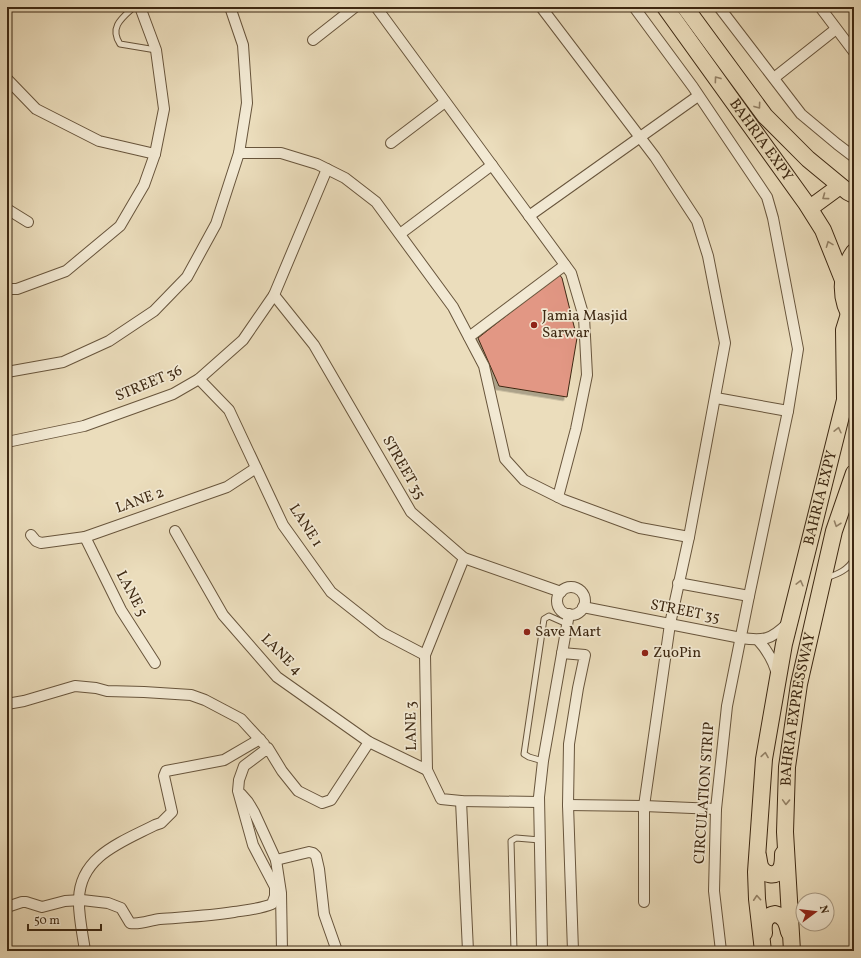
<svg xmlns="http://www.w3.org/2000/svg" width="861" height="958" font-family="Vollkorn,serif">
	<defs>
		<filter id="shadow"><feDropShadow dx="-3.5" dy="3.5" stdDeviation="0" flood-color="#0004"/></filter>
	</defs>
	<rect width="100%" height="100%" fill="#ebddbc"/>
	<filter id="stains"><feTurbulence type="fractalNoise" baseFrequency=".005" numOctaves="4"/><feColorMatrix values="0 0 0 0 .2 0 0 0 0 .09 0 0 0 0 .02 0 0 0 .5 -.17"/></filter>
	<radialGradient id="worn" r=".72"><stop offset=".6" stop-color="#630" stop-opacity="0"/><stop offset="1" stop-color="#630" stop-opacity=".3"/></radialGradient>
	<!-- building -->
	<polygon fill="#e29784" stroke="#3d2812" filter="url(#shadow)" points="559,274 562,278 577,338 567,397 499,386 478,338"/>
	<g fill="none" stroke-linecap="round" stroke-linejoin="round">
		<defs>
			<g id="lane">
				<path d="M134 7C122 18 109 27 120 44L156 50"/>
				<path d="M826 578C838 574 848 570 854 559"/>
				<polyline points="543,761 529,757 524,754 544,619 549,616 567,624"/>
				<polyline points="514,951 511,841 516,838 540,840"/>
			</g>
			<g id="street">
				<polyline points="376,7 571,273 584,317 587,375 576,429 558,497"/>
				<polyline points="541,7 655,157 697,221 708,256 725,343 689,537 670,624 644,806 644,902"/>
				<polyline points="634,7 693,87 767,197 773,218 798,349 788,411 749,596 727,706 716,809 714,891 721,951"/>
				<polyline points="719,7 801,114 837,144 854,157"/>
				<polyline points="820,7 854,52"/>
				<polyline points="313,40 355,7"/>
				<polyline points="774,78 836,29"/>
				<polyline points="7,79 36,109 99,141 155,154"/>
				<polyline points="391,143 445,102"/>
				<polyline points="239,153 281,153 317,164 345,178 376,202 453,307 484,366 505,459 524,480 564,500 640,528 689,537"/>
				<polyline points="7,209 28,222"/>
				<polyline points="529,216 698,96"/>
				<polyline points="400,234 492,165"/>
				<polyline points="7,289 17,289 66,271 120,226 144,185 155,154 164,109 156,50 140,7"/>
				<polyline points="274,295 314,345 411,512 464,558 561,592"/>
				<polyline points="469,337 565,265"/>
				<polyline points="7,372 63,362 109,341 154,311 187,277 216,224 239,153 247,103 243,45 230,7"/>
				<polyline points="199,379 229,410 283,525 331,592 383,633 425,655"/>
				<polyline points="716,398 788,411"/>
				<polyline points="7,442 84,426 173,394 199,379 243,340 274,295 327,169"/>
				<polyline points="175,531 223,615 277,677 369,742 427,770"/>
				<polyline points="31,535 36,541 41,543 85,537 227,487 256,468"/>
				<polyline points="85,537 121,610 155,663"/>
				<polyline points="464,558 425,655 427,770 441,799 461,801 539,802"/>
				<polyline points="678,583 749,596"/>
				<circle cx="571" cy="601" r="14"/>
				<path d="M583 607 741 638C764 641 771 640 788 623"/>
				<path d="M758 640C767 650 774 661 777 675"/>
				<polyline points="562,653 585,655 578,688 569,744 568,805 573,951"/>
				<polyline points="7,704 24,701 75,686 96,688 107,691 144,692 191,695 205,700 241,719 264,744"/>
				<polyline points="241,794 248,802 254,812 276,860 281,893 282,951"/>
				<polyline points="461,801 468,951"/>
				<polyline points="568,805 644,806 716,809"/>
				<polyline points="276,860 309,852 313,853 316,856 319,869 324,914 337,951"/>
				<path d="M7 907 22 902H26L42 907 65 901 82 900 108 903 121 908 130 923C140 925 150 920 160 919 185 917 209 916 234 912 247 910 260 909 272 904L275 896V887L253 845 238 791 239 780 244 766 268 748 282 771 298 791 322 803 331 800 369 742"/>
				<path d="M85 951C83 936 78 914 79 899 80 856 122 842 155 825L161 823 172 812 164 776 166 771 224 760 260 739"/>
				<polyline points="542,951 539,797 543,761 569,614"/>
			</g>
			<g id="primary">
				<path id="s1" d="M665 7 806 203 823 230 843 280"/>
				<polyline points="685,7 765,116 808,159 848,192 854,195"/>
				<polyline points="810,208 840,186"/>
				<path d="M854 252C839 273 839 301 854 322"/>
				<path d="M758 856C759 860 759 865 761 868 765 875 775 877 780 870 783 866 783 859 783 854"/>
				<path d="M764 933C763 924 764 916 775 914 785 916 787 923 789 932"/>
				<path id="s2" d="M763 951 757 899 756 872 764 759 784 644 845 400 844 330 849 314"/>
				<path id="s3" d="M792 951 785 832 787 767 799 684 834 531 854 473"/>
			</g>
		</defs>
		<!-- lane casing -->
		<use href="#lane" stroke="#68553c" stroke-width="7"/>
		<!-- street casing -->
		<use href="#street" stroke="#68553c" stroke-width="12"/>
		<!-- primary casing -->
		<use href="#primary" stroke="#3d2812" stroke-width="18"/>
		<!-- lane -->
		<use href="#lane" stroke="#f2e9d3" stroke-width="5"/>
		<!-- street -->
		<use href="#street" stroke="#f2e9d3" stroke-width="10"/>
		<!-- primary -->
		<use href="#primary" stroke="#ebddbc" stroke-width="16"/>
	</g>
	<!-- one-way arrows -->
	<defs><path id="oneway-chevron" d="M-2-3.5L2.5 0L-2 3.5" fill="none" stroke-width="1.6" stroke-linecap="round" stroke-linejoin="round"/></defs>
	<g stroke="#948267">
		<use href="#oneway-chevron" transform="translate(717 79) rotate(-126)"/>
		<use href="#oneway-chevron" transform="translate(758 106) rotate(54)"/>
		<use href="#oneway-chevron" transform="translate(825 197) rotate(144)"/>
		<use href="#oneway-chevron" transform="translate(829 244) rotate(-111)"/>
		<use href="#oneway-chevron" transform="translate(838 430) rotate(-77)"/>
		<use href="#oneway-chevron" transform="translate(837 524) rotate(109)"/>
		<use href="#oneway-chevron" transform="translate(800 583) rotate(-76)"/>
		<use href="#oneway-chevron" transform="translate(765 755) rotate(-81)"/>
		<use href="#oneway-chevron" transform="translate(786 802) rotate(92)"/>
		<use href="#oneway-chevron" transform="translate(757 898) rotate(-94)"/>
	</g>
	<!-- markers -->
	<g fill="#8f2418" stroke="#f2e9d3" stroke-width="1.5">
		<circle cx="534" cy="325" r="4"/>
		<circle cx="527" cy="632" r="4"/>
		<circle cx="645" cy="653" r="4"/>
	</g>
	<g text-anchor="middle" dominant-baseline="central" stroke-width="3.5" stroke-linejoin="round" paint-order="stroke">
		<!-- street labels -->
		<g font-size="15" fill="#3d2812" stroke="#f2e9d3">
			<text stroke="none"><textPath href="#s1" startOffset="164">BAHRIA EXPY</textPath></text>
			<text transform="translate(149 384) rotate(-23)">STREET 36</text>
			<text transform="translate(403 468) rotate(60)">STREET 35</text>
			<text stroke="none"><textPath href="#s2" startOffset="460">BAHRIA EXPY</textPath></text>
			<text transform="translate(140 501) rotate(-20)">LANE 2</text>
			<text transform="translate(305 526) rotate(57)">LANE 1</text>
			<text transform="translate(131 594) rotate(62)">LANE 5</text>
			<text transform="translate(685 612) rotate(11)">STREET 35</text>
			<text transform="translate(281 655) rotate(45)">LANE 4</text>
			<text stroke="none"><textPath href="#s3" startOffset="243">BAHRIA EXPRESSWAY</textPath></text>
			<text transform="translate(412 726) rotate(-91)">LANE 3</text>
			<text transform="translate(705 793) rotate(-86)">CIRCULATION STRIP</text>
		</g>
		<!-- poi labels -->
		<g font-size="15" fill="#3d2812" stroke="#f2e9d3" text-anchor="start">
			<text x="542" y="316">Jamia Masjid<tspan x="542" dy="17">Sarwar</tspan></text>
			<text x="535" y="632">Save Mart</text>
			<text x="653" y="653">ZuoPin</text>
		</g>
	</g>
	<!-- margin -->
	<rect width="861" height="958" fill="none" stroke="#ebddbc" stroke-width="24"/>
	<rect x="8" y="8" width="845" height="942" fill="none" stroke="#3d2812" stroke-width="2"/>
	<rect x="12" y="12" width="837" height="934" fill="none" stroke="#3d2812"/>
	<!-- north arrow -->
	<g transform="translate(815 912) rotate(75)"><circle r="19" fill="#f2e9d3" stroke="#aa9c86"/>
	<path d="M0-3L7 15L0 10L-7 15Z" fill="#8f2418"/>
	<text y="-6" font-size="11" font-weight="bold" text-anchor="middle" fill="#3d2812">N</text>
	</g>
	<!-- scale -->
	<path d="M28 924v6h73v-6" fill="none" stroke="#3d2812" stroke-width="2"/>
	<text x="34" y="924" font-size="12" fill="#3d2812" stroke="#f2e9d3" stroke-width="3" paint-order="stroke">50 m</text>
	<rect width="100%" height="100%" filter="url(#stains)"/>
	<rect width="100%" height="100%" fill="url(#worn)"/>
</svg>
